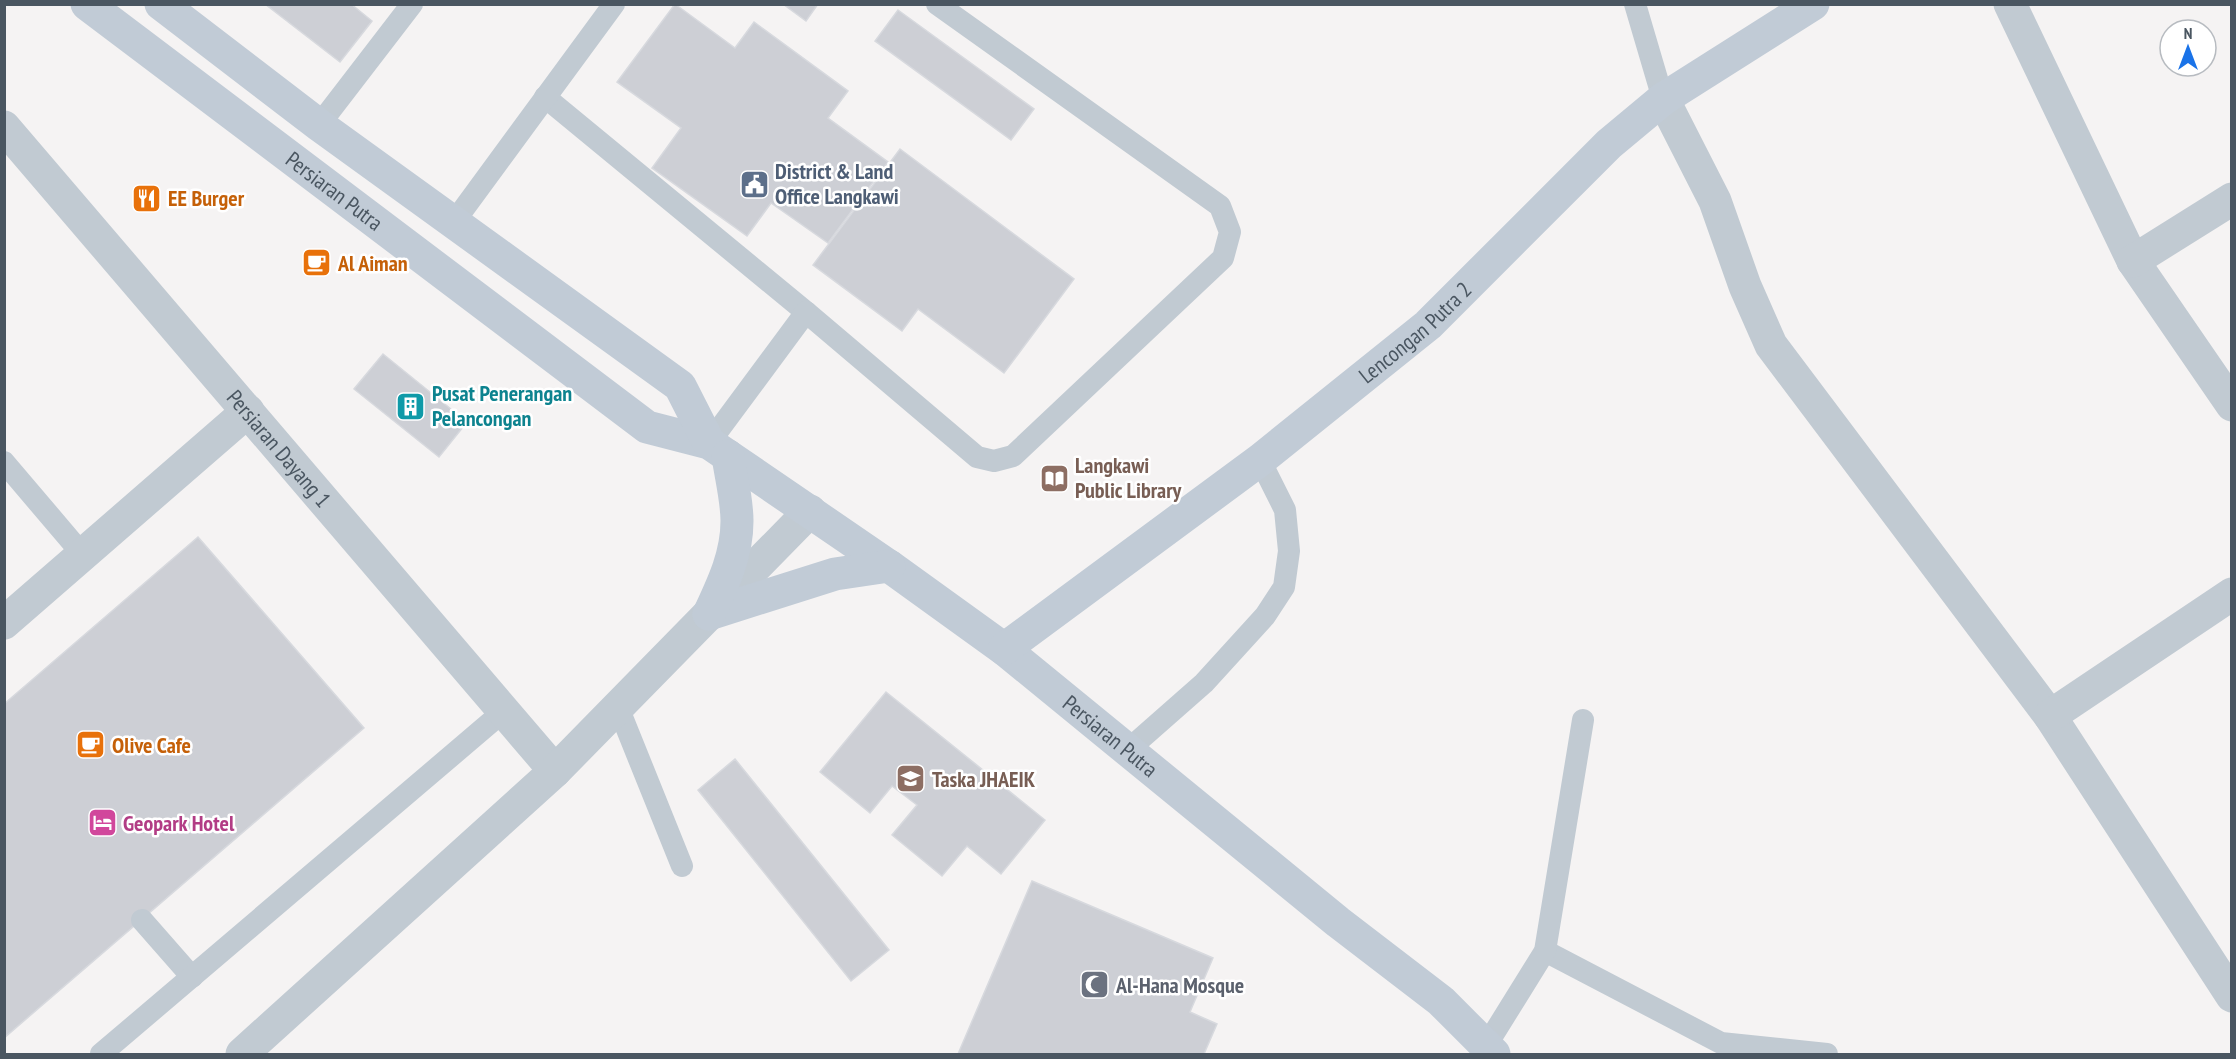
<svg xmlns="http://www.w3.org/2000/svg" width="2236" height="1059" font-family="'PT Sans Narrow',sans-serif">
	<rect width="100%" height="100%" fill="#f5f3f3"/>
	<!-- building -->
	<g fill="#cdcfd5" stroke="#d7d9de" stroke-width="1.5">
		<polygon points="265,4 351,4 372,21 340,62"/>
		<polygon points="675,4 735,48 754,22 848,91 828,118 888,162 828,243 771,203 747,236 652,168 681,128 617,82"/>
		<polygon points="783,4 818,4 806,21"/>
		<polygon points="898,10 1034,109 1011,140 875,41"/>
		<polygon points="900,149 1074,279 1004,373 918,309 902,331 813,265"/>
		<polygon points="383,354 467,422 439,457 354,389"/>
		<polygon points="198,537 364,728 4,1038 4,704"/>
		<polygon points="886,692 1045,820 1001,874 967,846 942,876 892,835 917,805 892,786 870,813 820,772"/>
		<polygon points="735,759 889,950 851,981 698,790"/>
		<polygon points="1032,881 1213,958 1190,1012 1217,1024 1204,1054 958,1054"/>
	</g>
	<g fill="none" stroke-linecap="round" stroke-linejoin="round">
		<!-- lane -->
		<g stroke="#c1cad2" stroke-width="22">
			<polyline points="1635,4 1663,99"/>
			<polyline points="545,97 806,312"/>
			<polyline points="319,125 412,4"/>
			<polyline points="454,222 614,4"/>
			<polyline points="709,443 806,312 977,457 994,461 1013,456 1223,258 1230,232 1220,206 937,4"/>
			<polyline points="4,462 83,555"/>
			<polyline points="618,707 682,866"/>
			<polyline points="1129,749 1204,683 1265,616 1284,587 1289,551 1285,510 1260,460"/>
			<polyline points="142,920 192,977"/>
			<polyline points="1545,951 1721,1043 1827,1054"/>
			<polyline points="1486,1046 1545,951 1583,720"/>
			<polyline points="101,1054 504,711"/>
		</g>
		<!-- street -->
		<g stroke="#c1cad2" stroke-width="33">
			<polyline points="2010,4 2133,261 2232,405"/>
			<polyline points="1663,99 1715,201 1745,286 1771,345 2050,716 2232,996"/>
			<path id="s1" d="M4 127 555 771"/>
			<polyline points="2133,261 2232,199"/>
			<polyline points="4,623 248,411"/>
			<polyline points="2050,716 2232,594"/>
			<polyline points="242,1054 555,771 810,511"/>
		</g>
		<!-- secondary -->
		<g stroke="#c1cbd6" stroke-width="33">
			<path id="s2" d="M87 4 647 427 709 443 889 566 1004 649 1338 922 1441 1001 1494 1054"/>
			<polyline points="161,4 319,125 680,386 709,443"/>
			<polyline points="709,614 835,574 889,566"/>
			<path d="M709 614C723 584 737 555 737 521 737 500 731 477 728 456"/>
			<path id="s3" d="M1004 649 1260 460 1428 325 1609 144 1663 99 1813 4"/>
		</g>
	</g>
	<!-- icons -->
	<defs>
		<symbol id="civic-square" viewBox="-11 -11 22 22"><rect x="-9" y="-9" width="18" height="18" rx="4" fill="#5c6f8a" stroke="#fff"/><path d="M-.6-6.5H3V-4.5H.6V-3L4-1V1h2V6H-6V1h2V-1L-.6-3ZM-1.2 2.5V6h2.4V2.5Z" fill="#fff"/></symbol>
		<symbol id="restaurant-square" viewBox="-11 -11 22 22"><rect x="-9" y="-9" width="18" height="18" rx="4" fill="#e8710a" stroke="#fff"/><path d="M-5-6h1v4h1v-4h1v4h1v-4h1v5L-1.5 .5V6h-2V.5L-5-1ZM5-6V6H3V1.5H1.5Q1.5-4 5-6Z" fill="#fff"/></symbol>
		<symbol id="cafe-square" viewBox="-11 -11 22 22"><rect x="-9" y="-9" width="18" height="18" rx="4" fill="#e8710a" stroke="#fff"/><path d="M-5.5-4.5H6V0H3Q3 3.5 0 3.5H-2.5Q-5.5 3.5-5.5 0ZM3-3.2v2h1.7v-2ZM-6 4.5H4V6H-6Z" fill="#fff"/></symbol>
		<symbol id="building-square" viewBox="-11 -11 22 22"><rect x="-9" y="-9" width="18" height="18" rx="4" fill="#0f9aa8" stroke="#fff"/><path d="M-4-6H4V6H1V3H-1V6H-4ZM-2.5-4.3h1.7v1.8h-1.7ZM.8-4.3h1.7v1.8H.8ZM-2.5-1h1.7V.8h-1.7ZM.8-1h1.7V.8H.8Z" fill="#fff"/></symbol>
		<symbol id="library-square" viewBox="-11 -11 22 22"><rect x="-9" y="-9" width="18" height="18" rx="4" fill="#8d6e63" stroke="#fff"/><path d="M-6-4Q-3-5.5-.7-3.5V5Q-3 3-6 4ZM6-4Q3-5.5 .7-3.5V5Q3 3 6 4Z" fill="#fff"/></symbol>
		<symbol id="school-square" viewBox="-11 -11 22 22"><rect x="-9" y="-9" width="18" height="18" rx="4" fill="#8d6e63" stroke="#fff"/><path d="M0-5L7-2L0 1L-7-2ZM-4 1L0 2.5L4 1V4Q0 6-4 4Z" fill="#fff"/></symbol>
		<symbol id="hotel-square" viewBox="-11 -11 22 22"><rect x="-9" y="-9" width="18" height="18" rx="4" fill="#d1479c" stroke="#fff"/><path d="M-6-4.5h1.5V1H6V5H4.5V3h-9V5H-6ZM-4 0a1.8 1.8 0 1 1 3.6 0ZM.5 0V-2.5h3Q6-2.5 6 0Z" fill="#fff"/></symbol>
		<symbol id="mosque-square" viewBox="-11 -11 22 22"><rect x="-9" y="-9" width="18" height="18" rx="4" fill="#6b7280" stroke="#fff"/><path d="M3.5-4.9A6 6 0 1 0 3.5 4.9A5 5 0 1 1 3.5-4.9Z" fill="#fff"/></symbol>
	</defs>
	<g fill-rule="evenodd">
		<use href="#civic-square" x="738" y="168" width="33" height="33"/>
		<use href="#restaurant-square" x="130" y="182" width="33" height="33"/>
		<use href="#cafe-square" x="300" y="246" width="33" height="33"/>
		<use href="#building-square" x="394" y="390" width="33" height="33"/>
		<use href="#library-square" x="1038" y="462" width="33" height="33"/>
		<use href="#cafe-square" x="74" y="728" width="33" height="33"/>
		<use href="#school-square" x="894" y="762" width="33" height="33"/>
		<use href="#hotel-square" x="86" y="806" width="33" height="33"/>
		<use href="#mosque-square" x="1078" y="968" width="33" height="33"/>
	</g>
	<g text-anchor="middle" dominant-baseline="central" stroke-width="5" stroke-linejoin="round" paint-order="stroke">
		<!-- service labels -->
		<g font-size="22" font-weight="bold" fill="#4e5e75" stroke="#fff" text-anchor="start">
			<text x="775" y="171">District &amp; Land<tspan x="775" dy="25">Office Langkawi</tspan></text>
		</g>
		<!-- street labels -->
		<g font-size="22" fill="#4a5661" stroke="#fff">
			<text stroke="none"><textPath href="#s2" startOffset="310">Persiaran Putra</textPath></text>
			<text stroke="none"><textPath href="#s3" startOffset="519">Lencongan Putra 2</textPath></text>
			<text stroke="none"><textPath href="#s1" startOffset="423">Persiaran Dayang 1</textPath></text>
			<text stroke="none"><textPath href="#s2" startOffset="1263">Persiaran Putra</textPath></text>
		</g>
		<!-- food labels -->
		<g font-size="22" font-weight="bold" fill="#c56008" stroke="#fff" text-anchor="start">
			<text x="168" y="198">EE Burger</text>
			<text x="338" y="263">Al Aiman</text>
			<text x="112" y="745">Olive Cafe</text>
		</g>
		<!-- culture labels -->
		<g font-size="22" font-weight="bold" fill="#0d838f" stroke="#fff" text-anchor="start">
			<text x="432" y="393">Pusat Penerangan<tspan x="432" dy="25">Pelancongan</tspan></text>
		</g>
		<!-- education labels -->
		<g font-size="22" font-weight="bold" fill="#785e54" stroke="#fff" text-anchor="start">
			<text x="1075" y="465">Langkawi<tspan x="1075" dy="25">Public Library</tspan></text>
			<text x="932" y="779">Taska JHAEIK</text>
		</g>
		<!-- hotel labels -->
		<g font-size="22" font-weight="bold" fill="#b23c85" stroke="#fff" text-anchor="start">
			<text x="123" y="823">Geopark Hotel</text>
		</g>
		<!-- worship labels -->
		<g font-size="22" font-weight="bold" fill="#5b616d" stroke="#fff" text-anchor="start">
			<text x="1116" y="985">Al-Hana Mosque</text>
		</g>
	</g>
	<!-- border -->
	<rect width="2236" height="1059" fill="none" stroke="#4a5661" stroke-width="12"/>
	<!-- north arrow -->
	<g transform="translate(2188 48)"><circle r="28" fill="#ffffff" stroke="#b7bbc0" stroke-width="1.5"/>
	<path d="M0-4.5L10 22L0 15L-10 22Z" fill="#1a73e8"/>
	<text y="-9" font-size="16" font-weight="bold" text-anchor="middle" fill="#4a5661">N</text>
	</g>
</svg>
